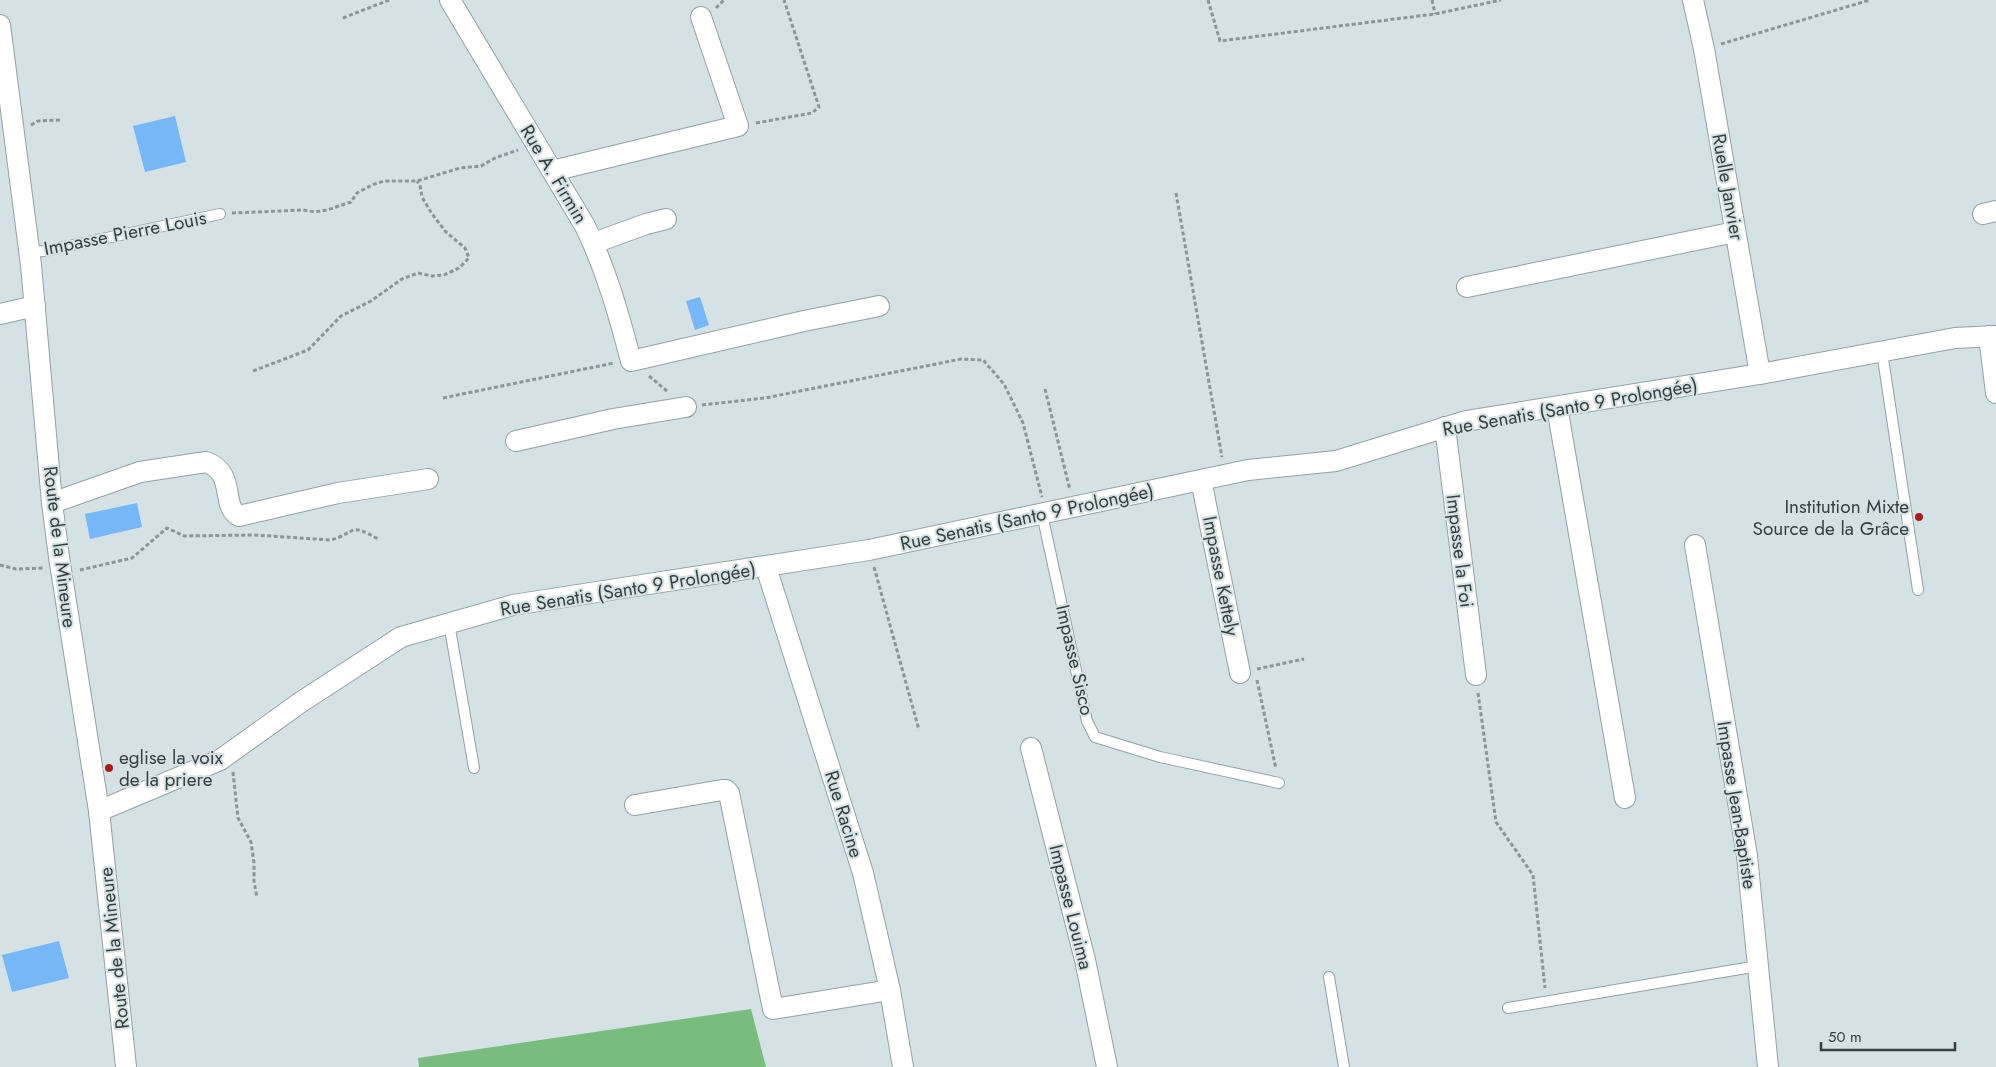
<svg xmlns="http://www.w3.org/2000/svg" width="1996" height="1067" font-family="Jost,sans-serif">
	<rect width="100%" height="100%" fill="#d4e2e6"/>
	<!-- forest -->
	<polygon fill="#78bd7e" points="751,1009 766,1067 419,1067 418,1058"/>
	<!-- building -->
	<g fill="#76b7f7">
		<polygon points="175,116 186,162 145,172 133,126"/>
		<polygon points="700,297 709,325 695,330 686,301"/>
		<polygon points="137,503 142,527 90,539 85,514"/>
		<polygon points="59,941 69,978 12,992 2,955"/>
	</g>
	<g fill="none" stroke-linecap="round" stroke-linejoin="round">
		<defs>
			<g id="lane">
				<polyline points="29,252 45,251 220,214"/>
				<polyline points="1882,352 1918,590"/>
				<polyline points="1042,514 1087,721 1095,737 1160,757 1279,783"/>
				<polyline points="449,623 474,768"/>
				<polyline points="1329,977 1344,1067"/>
				<polyline points="1508,1008 1758,966"/>
			</g>
			<g id="street">
				<path d="M450 0 585 226C606 269 619 315 631 361L804 321 879 306"/>
				<polyline points="1693,0 1704,49 1760,374"/>
				<polyline points="0,25 31,265 52,503 59,557 99,811 126,1067"/>
				<polyline points="552,171 738,126 701,17"/>
				<polyline points="1983,214 1996,211"/>
				<polyline points="594,243 646,224 666,219"/>
				<polyline points="1467,287 1735,232"/>
				<polyline points="0,314 35,306"/>
				<polyline points="1989,336 1996,393"/>
				<polyline points="1557,407 1625,798"/>
				<polyline points="1445,427 1476,675"/>
				<polyline points="516,441 613,419 686,407"/>
				<polyline points="1201,480 1240,673"/>
				<path d="M52 503 140 472 206 462C237 473 220 506 239 516L338 493 428 479"/>
				<polyline points="1695,545 1747,856 1768,1067"/>
				<polyline points="766,567 863,873 890,990 903,1067"/>
				<polyline points="1031,748 1085,960 1107,1067"/>
				<polyline points="635,805 722,790 726,790 729,793 773,1009 890,990"/>
				<polyline points="99,811 220,760 301,702 401,637 513,605 869,550 1248,470 1336,461 1466,421 1760,374 1955,338 1996,336"/>
			</g>
		</defs>
		<!-- lane casing -->
		<use href="#lane" stroke="#94a1a4" stroke-width="12"/>
		<!-- street casing -->
		<use href="#street" stroke="#94a1a4" stroke-width="22"/>
		<!-- path -->
		<g stroke="#8a9597" stroke-width="3" stroke-dasharray="4 2.5" stroke-linecap="butt">
			<polyline points="1208,0 1220,41 1435,14 1501,0"/>
			<polyline points="1432,0 1435,14"/>
			<polyline points="716,8 724,0"/>
			<polyline points="343,18 389,0"/>
			<polyline points="1721,44 1870,0"/>
			<polyline points="756,123 812,113 819,107 784,0"/>
			<polyline points="31,125 38,121 60,120"/>
			<polyline points="1176,193 1222,457"/>
			<polyline points="232,213 303,210 315,212 327,210 351,202 357,193 372,185 384,181 417,181 460,168 481,166 495,158 518,150"/>
			<polyline points="253,371 308,350 341,316 371,301 402,279 418,273 432,276 444,275 459,268 469,258 465,248 446,232 432,214 422,197 420,185 417,181"/>
			<polyline points="649,376 667,391"/>
			<polyline points="1045,389 1070,490"/>
			<polyline points="443,398 614,363"/>
			<polyline points="702,405 765,398 961,359 983,360 1004,384 1023,423 1042,497"/>
			<polyline points="0,565 16,569 43,568"/>
			<polyline points="874,567 919,730"/>
			<path d="M80 570 132 558 167 528 184 536 254 535 331 540C358 532 348 522 378 539"/>
			<polyline points="1257,669 1304,659"/>
			<polyline points="1257,680 1276,769"/>
			<polyline points="1478,693 1496,822 1533,875 1545,988"/>
			<polyline points="233,772 238,818 251,842 254,863 254,881 257,898"/>
		</g>
		<!-- lane -->
		<use href="#lane" stroke="#fff" stroke-width="10"/>
		<!-- street -->
		<use href="#street" stroke="#fff" stroke-width="20"/>
	</g>
	<!-- markers -->
	<g fill="#ad1a1e" stroke="#d4e2e6" stroke-width="2">
		<circle cx="1919" cy="517" r="5"/>
		<circle cx="109" cy="768" r="5"/>
	</g>
	<g text-anchor="middle" dominant-baseline="central" stroke-width="4" stroke-linejoin="round" paint-order="stroke">
		<!-- street labels -->
		<g font-size="19" fill="#383e3f" stroke="#d4e2e6">
			<text transform="translate(554 174) rotate(59)">Rue A. Firmin</text>
			<text transform="translate(1728 187) rotate(80)">Ruelle Janvier</text>
			<text transform="translate(125 233) rotate(-11)">Impasse Pierre Louis</text>
			<text transform="translate(1570 407) rotate(-10)">Rue Senatis (Santo 9 Prolongée)</text>
			<text transform="translate(1027 517) rotate(-12)">Rue Senatis (Santo 9 Prolongée)</text>
			<text transform="translate(60 547) rotate(83)">Route de la Mineure</text>
			<text transform="translate(1460 551) rotate(83)">Impasse la Foi</text>
			<text transform="translate(1221 576) rotate(79)">Impasse Kettely</text>
			<text transform="translate(628 589) rotate(-9)">Rue Senatis (Santo 9 Prolongée)</text>
			<text transform="translate(1075 660) rotate(77)">Impasse Sisco</text>
			<text transform="translate(1737 805) rotate(81)">Impasse Jean-Baptiste</text>
			<text transform="translate(844 814) rotate(73)">Rue Racine</text>
			<text transform="translate(1071 907) rotate(76)">Impasse Louima</text>
			<text transform="translate(114 948) rotate(-96)">Route de la Mineure</text>
		</g>
		<!-- poi labels -->
		<g font-size="19" fill="#383e3f" stroke="#d4e2e6" text-anchor="end">
			<text x="1909" y="506">Institution Mixte<tspan x="1909" dy="22">Source de la Grâce</tspan></text>
			<text x="119" y="757" text-anchor="start">eglise la voix<tspan x="119" dy="22">de la priere</tspan></text>
		</g>
	</g>
	<!-- scale -->
	<path d="M1821 1042v8h134v-8" fill="none" stroke="#383e3f" stroke-width="2.5"/>
	<text x="1828" y="1042" font-size="15" fill="#383e3f" stroke="#d4e2e6" stroke-width="4" paint-order="stroke">50 m</text>
</svg>
